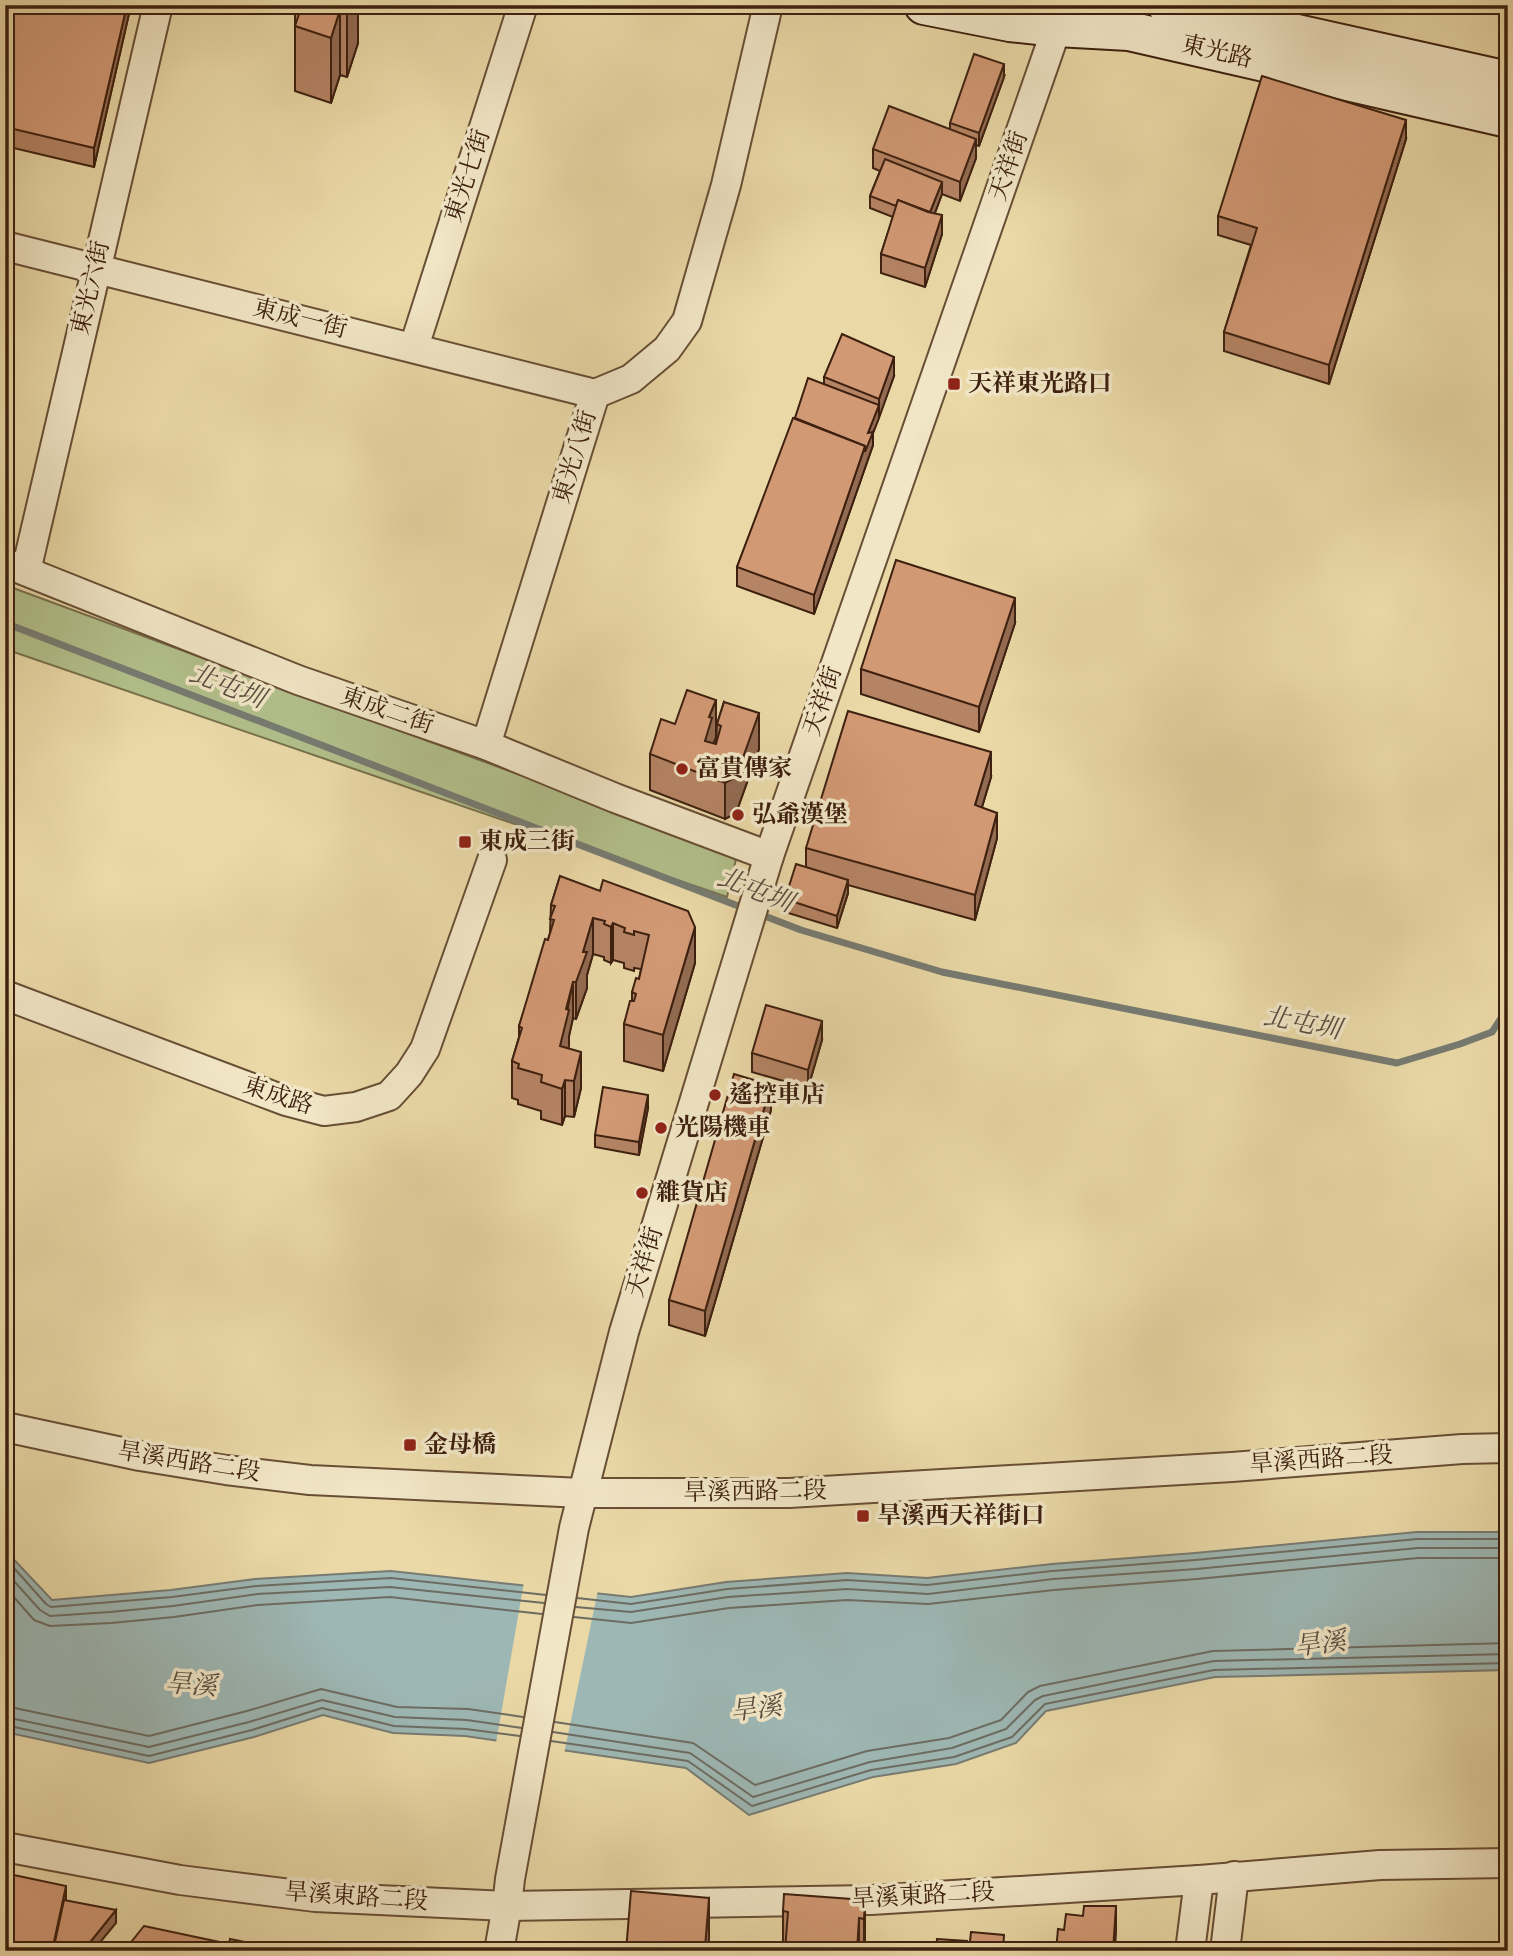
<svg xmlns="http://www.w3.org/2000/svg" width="1513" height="1956" font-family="'Libre Bodoni','Noto Serif TC',serif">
	<rect width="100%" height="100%" fill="#ead9a7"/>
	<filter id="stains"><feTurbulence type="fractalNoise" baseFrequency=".00286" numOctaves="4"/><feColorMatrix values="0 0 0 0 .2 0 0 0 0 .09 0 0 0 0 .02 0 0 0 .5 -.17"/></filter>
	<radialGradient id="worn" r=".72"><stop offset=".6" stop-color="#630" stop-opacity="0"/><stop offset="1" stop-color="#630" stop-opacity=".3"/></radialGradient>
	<!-- green -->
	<polygon fill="#b2c08b" stroke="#78704d" stroke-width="2" points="5,585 737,855 727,897 5,649"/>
	<!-- water -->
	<polygon fill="#9db7b4" stroke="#777b72" stroke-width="2" points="1417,1532 1508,1532 1508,1670 1215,1677 1046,1711 1016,1743 956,1764 873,1777 749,1815 686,1768 465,1736 393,1733 323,1715 254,1737 149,1763 5,1732 5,1550 52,1600 171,1590 255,1579 391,1571 631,1597 726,1582 847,1573 927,1578 1052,1564 1195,1553"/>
	<!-- pier -->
	<polygon fill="#ead9a7" points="524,1582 598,1590 564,1754 496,1743"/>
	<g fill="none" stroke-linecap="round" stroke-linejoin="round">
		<!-- shore -->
		<g stroke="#6d6c62" stroke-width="2">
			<polyline points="5,1558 46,1604 51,1607 172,1597 256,1586 391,1578 546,1595"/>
			<polyline points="5,1571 40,1610 50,1616 110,1612 173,1606 257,1594 390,1587 544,1603"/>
			<polyline points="5,1587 34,1620 50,1626 111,1623 174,1617 258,1605 390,1597 542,1614"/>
			<polyline points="577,1598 631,1604 727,1589 847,1580 927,1585 1052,1571 1195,1560 1417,1539 1508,1539"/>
			<polyline points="576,1607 631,1612 728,1597 847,1589 928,1594 1053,1579 1196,1569 1418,1548 1508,1548"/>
			<polyline points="574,1617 631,1623 729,1608 847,1600 928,1604 1054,1590 1197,1579 1418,1558 1508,1558"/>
			<polyline points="5,1706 149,1736 247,1711 321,1689 397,1707 468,1709 523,1717"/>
			<polyline points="5,1717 149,1747 249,1722 322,1700 395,1717 467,1720 522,1728"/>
			<polyline points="555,1722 693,1743 755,1785 867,1751 949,1738 1001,1720 1028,1692 1040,1686 1213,1651 1508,1643"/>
			<polyline points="5,1725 149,1756 252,1730 322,1708 394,1726 466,1729 520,1736"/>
			<polyline points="553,1732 690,1753 753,1797 870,1762 952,1748 1006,1729 1035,1700 1043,1696 1214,1661 1508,1654"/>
			<polyline points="551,1741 688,1761 752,1806 871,1770 954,1757 1012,1737 1045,1704 1214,1670 1508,1663"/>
		</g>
		<!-- stream -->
		<g stroke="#777b72" stroke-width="7">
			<polyline points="5,623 746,909"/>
			<polyline points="757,913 801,930 942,972 1397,1063 1460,1044 1492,1032 1508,1008"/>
		</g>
		<defs>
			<g id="street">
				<polyline points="5,246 595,394"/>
				<polyline points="414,347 523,5"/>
				<polyline points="5,563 298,680 486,745 615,798 769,856"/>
				<polyline points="26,571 158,5"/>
				<polyline points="486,745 595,394 631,379 667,349 687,321 726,185 768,5"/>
				<polyline points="5,995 286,1101 324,1111 356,1107 389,1096 409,1074 425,1049 492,860"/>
				<polyline points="5,1427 140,1456 226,1470 310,1480 582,1493 789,1493 1232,1467 1462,1449 1508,1448"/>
				<polyline points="5,1847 180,1880 315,1897 507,1906 871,1900 1199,1880 1380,1865 1508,1863"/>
				<polyline points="499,1951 507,1906 510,1879 574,1528 624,1332 769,856 1057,27"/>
				<polyline points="1190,1951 1199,1880"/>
				<polyline points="1225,1951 1234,1876"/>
			</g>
			<g id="secondary">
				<polyline points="924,5 1010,22 1057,27 1129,31 1508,118"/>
				<polyline points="1167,5 1508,81"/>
			</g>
		</defs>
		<!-- street casing -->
		<use href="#street" stroke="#684e35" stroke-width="32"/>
		<!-- secondary casing -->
		<use href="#secondary" stroke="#3d200f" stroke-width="42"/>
		<!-- street -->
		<use href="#street" stroke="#f1e6c6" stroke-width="28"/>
		<!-- secondary -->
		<use href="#secondary" stroke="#f1e6c6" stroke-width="38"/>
		<defs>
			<polyline id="rail" points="1482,5 1508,11"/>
		</defs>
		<!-- rail casing -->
		<use href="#rail" stroke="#3d200f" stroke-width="8"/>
		<!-- rail -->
		<use href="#rail" stroke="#f1e6c6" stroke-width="5" stroke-dasharray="16" stroke-linecap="butt"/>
	</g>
	<!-- wall -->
	<g fill="#b58465" stroke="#3d200f" stroke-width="2">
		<polygon points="5,5 131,5 94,167 5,146"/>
		<polygon points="295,5 358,5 358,43 347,77 340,75 331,103 295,91"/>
		<polygon points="1004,77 979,146 976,145 976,158 960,201 942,194 935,213 942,234 925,287 881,273 881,254 893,217 870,208 870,196 880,171 873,168 873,149 950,129 950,123"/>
		<polygon points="1406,139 1329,384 1224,351 1224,332 1251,245 1218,235 1218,216"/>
		<polygon points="894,376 873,432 873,445 814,614 737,586 737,567 795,418 824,384 824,377"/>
		<polygon points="1015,623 979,732 861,694 861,669"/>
		<polygon points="724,702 759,749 736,813 725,819 650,790 650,754 675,724 716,737 713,743 716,744 717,724"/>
		<polygon points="991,777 982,807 997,838 975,920 848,885 848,893 837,928 785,912 785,899 806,867 806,848"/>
		<polygon points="560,876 695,963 663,1071 624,1061 624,1024 632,1001 632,992 639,979 641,969 634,968 634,971 624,968 624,963 613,960 611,963 604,960 604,957 593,954 587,975 587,988 576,1019 573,1018 569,1036 568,1048 581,1088 574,1117 565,1116 562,1125 541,1119 541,1111 518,1104 518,1100 512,1098 512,1061 519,1037 519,1026 550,933 551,905"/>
		<polygon points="822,1040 808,1088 752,1072 752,1053"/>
		<polygon points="648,1108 639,1155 595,1147 595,1135"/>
		<polygon points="771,1110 705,1336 669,1325 669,1300"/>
		<polygon points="709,1898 709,1951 626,1951"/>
		<polygon points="865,1900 865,1951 783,1951 783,1911"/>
	</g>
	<!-- shaded-wall -->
	<g fill="#936b52" stroke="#3d200f" stroke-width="2">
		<polygon points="127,5 131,5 94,167 94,148"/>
		<polygon points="350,5 358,5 358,43 347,77 347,12"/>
		<polygon points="340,10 340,75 331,103 331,38"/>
		<polygon points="1004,64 1004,77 979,146 979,133"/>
		<polygon points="1406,120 1406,139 1329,384 1329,365"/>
		<polygon points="976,139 976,158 960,201 960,182"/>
		<polygon points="942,182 942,194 928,231 928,218"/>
		<polygon points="942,215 942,234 925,287 925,268"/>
		<polygon points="894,357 894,376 879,418 879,399"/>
		<polygon points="879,405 879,418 868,446 868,433"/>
		<polygon points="873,432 873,445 814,614 814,595 865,446"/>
		<polygon points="1015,598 1015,623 979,732 979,707"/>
		<polygon points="716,700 716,737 712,747 712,754 705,777 705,741 709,717"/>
		<polygon points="759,713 759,749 736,813 725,819 725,783"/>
		<polygon points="991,752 991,777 975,830 975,805"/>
		<polygon points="997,813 997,838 975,920 975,895"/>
		<polygon points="848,880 848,893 837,928 837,916"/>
		<polygon points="593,918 593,954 587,975 587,988 576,1019 576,982 583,952"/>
		<polygon points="613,923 613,960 611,963 611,927"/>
		<polygon points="695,927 695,963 663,1071 663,1035"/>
		<polygon points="573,982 573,1018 569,1036 569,1046 560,1082 560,1046"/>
		<polygon points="822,1021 822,1040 808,1088 808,1070"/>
		<polygon points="581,1052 581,1088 574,1117 574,1081"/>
		<polygon points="565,1080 565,1116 562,1125 562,1089"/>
		<polygon points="771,1085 771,1110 705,1336 705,1311"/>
		<polygon points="648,1095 648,1108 639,1155 639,1142"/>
		<polygon points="66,1886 66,1905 56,1951 52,1951"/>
		<polygon points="709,1898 709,1951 705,1951 705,1947"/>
		<polygon points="865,1900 865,1951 864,1951 864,1919"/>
		<polygon points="1116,1906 1116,1931 1115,1951 1113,1951"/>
		<polygon points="116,1910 116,1923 93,1951 83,1951"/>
		<polygon points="859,1918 859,1951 857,1951"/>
	</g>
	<!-- building -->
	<g fill="#d29975" stroke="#3d200f" stroke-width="2">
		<polygon points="5,5 127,5 94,148 5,127"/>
		<polygon points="302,5 350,5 347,12 340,10 331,38 295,26"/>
		<polygon points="974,54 1004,64 979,133 950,123"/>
		<polygon points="1262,76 1406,120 1329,365 1224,332 1257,228 1218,216"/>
		<polygon points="889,106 976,139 960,182 873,149"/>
		<polygon points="885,159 942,182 930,212 898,200 896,206 870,196"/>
		<polygon points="898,200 928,212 942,215 925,268 881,254"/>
		<polygon points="842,334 894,357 879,399 824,377"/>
		<polygon points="808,378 879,405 868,433 873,432 865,452 865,446 795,418"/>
		<polygon points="793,418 865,446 814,595 737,567"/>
		<polygon points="896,560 1015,598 979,707 861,669"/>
		<polygon points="687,690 716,700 709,717 712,718 705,741 716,744 721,726 717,724 724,702 759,713 736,777 725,783 650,754 661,719 675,724"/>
		<polygon points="848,711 991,752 975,805 997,813 975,895 806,848"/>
		<polygon points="796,864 848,880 837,916 785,899"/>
		<polygon points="560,876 600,891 603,880 688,911 695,927 663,1035 624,1024 630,1001 634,1001 636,994 632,992 636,978 639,979 649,935 634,931 634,935 624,932 625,928 613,923 611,927 604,924 605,921 593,918 583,952 587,952 576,982 573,982 566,1009 569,1010 560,1046 581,1052 574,1081 565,1080 562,1089 541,1082 542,1075 518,1068 519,1064 512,1061 522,1028 519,1026 545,939 548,940 554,920 550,919 555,906 551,905"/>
		<polygon points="766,1005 822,1021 808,1070 752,1053"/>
		<polygon points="734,1074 771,1085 705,1311 669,1300"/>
		<polygon points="603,1087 648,1095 639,1142 595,1135"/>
		<polygon points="9,1874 66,1886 52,1951 5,1951 5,1893"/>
		<polygon points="631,1891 709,1898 705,1947 659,1943 658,1951 626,1951"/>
		<polygon points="784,1894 865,1900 864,1919 859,1918 857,1951 785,1951 788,1912 783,1911"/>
		<polygon points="64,1900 116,1910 83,1951 53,1951"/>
		<polygon points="1084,1906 1116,1906 1113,1951 1056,1951 1058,1929 1064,1930 1066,1914 1083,1916"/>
		<polygon points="144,1926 229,1944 230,1939 250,1943 249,1951 124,1951"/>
		<polygon points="971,1932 1004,1935 1003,1951 969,1951"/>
		<polygon points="937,1939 967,1941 966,1951 936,1951"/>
	</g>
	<!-- markers -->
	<g fill="#8f2418" stroke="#f1e6c6" stroke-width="2.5">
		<rect x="947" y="377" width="14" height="14" rx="3.5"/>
		<circle cx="682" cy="769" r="7"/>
		<circle cx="738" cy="815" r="7"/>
		<rect x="458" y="835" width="14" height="14" rx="3.5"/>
		<circle cx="715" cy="1095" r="7"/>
		<circle cx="661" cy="1128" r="7"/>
		<circle cx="642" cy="1193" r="7"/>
		<rect x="403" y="1438" width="14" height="14" rx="3.5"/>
		<rect x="856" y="1509" width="14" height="14" rx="3.5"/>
	</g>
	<g text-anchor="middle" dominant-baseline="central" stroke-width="7" stroke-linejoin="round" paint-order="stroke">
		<!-- street labels -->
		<g font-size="24" fill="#3d200f" stroke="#f1e6c6">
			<text transform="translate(1217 52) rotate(13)">東光路</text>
			<text transform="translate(1009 166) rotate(-71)">天祥街</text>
			<text transform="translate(468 176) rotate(-72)">東光七街</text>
			<text transform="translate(91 288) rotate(-77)">東光六街</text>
			<text transform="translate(300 319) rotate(14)">東成一街</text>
			<text transform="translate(575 457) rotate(-73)">東光八街</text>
			<text transform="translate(823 701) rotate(-71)">天祥街</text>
			<text transform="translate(387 711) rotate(19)">東成二街</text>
			<text transform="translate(278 1096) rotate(18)">東成路</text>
			<text transform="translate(645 1262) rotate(-73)">天祥街</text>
			<text transform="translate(1321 1460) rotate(-4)">旱溪西路二段</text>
			<text transform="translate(189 1462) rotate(9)">旱溪西路二段</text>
			<text transform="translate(755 1492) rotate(-1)">旱溪西路二段</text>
			<text transform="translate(923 1896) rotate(-3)">旱溪東路二段</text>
			<text transform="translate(356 1897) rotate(4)">旱溪東路二段</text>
		</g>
		<!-- poi labels -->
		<g font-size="24" font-weight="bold" fill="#3d200f" stroke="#f1e6c6" text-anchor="start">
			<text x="968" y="384">天祥東光路口</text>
			<text x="696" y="769">富貴傳家</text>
			<text x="752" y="815">弘爺漢堡</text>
			<text x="479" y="842">東成三街</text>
			<text x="729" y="1095">遙控車店</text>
			<text x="675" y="1128">光陽機車</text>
			<text x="656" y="1193">雜貨店</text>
			<text x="424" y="1445">金母橋</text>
			<text x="877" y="1516">旱溪西天祥街口</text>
		</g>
		<!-- water labels -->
		<g font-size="26" font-style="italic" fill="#5a4d41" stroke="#f1e6c6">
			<text transform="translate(227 686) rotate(21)">北屯圳</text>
			<text transform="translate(755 890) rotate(21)">北屯圳</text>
			<text transform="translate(1302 1023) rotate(11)">北屯圳</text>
			<text transform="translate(1320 1644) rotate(-7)">旱溪</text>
			<text transform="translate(191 1685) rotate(4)">旱溪</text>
			<text transform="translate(756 1709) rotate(-7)">旱溪</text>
		</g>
	</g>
	<!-- margin -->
	<rect width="1513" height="1956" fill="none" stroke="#ead9a7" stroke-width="28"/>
	<rect x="7" y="7" width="1499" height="1942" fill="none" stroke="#3d200f" stroke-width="3.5"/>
	<rect x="14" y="14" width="1485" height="1928" fill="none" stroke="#3d200f" stroke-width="2"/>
	<rect width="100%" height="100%" filter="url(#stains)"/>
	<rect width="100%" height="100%" fill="url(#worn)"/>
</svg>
